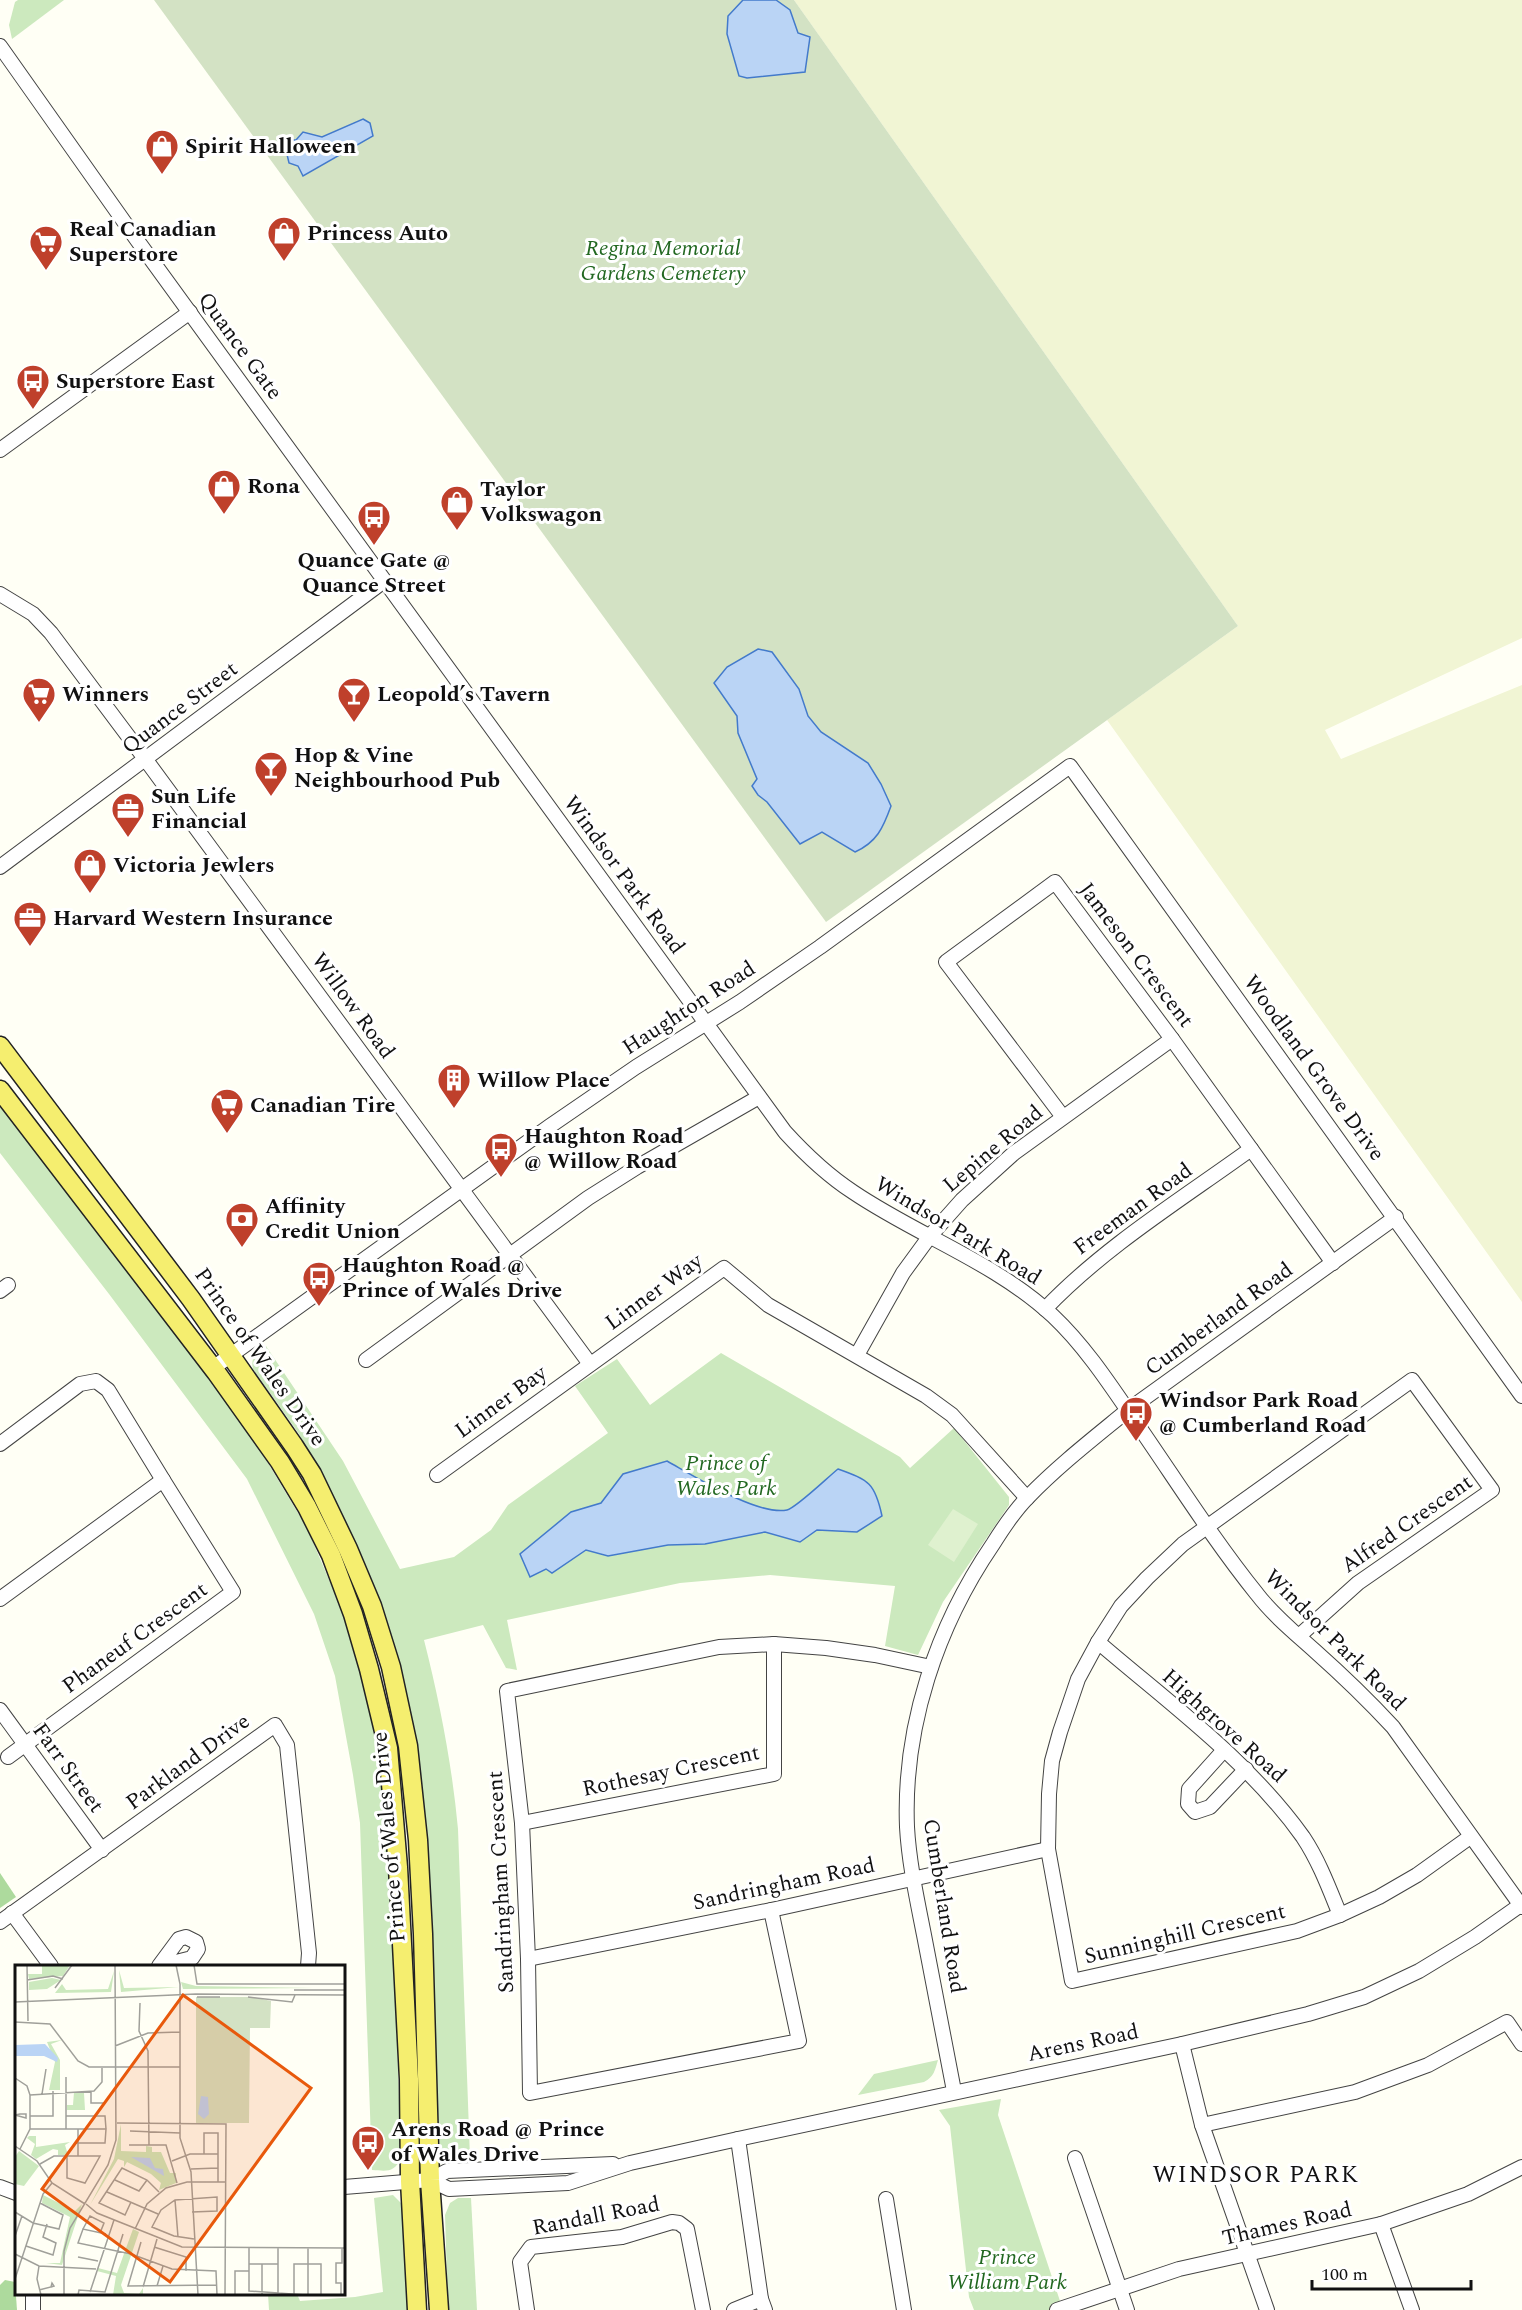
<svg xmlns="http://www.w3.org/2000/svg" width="1522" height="2310" font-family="Spectral,serif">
	<rect width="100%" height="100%" fill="#fffff5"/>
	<!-- farmland -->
	<polygon fill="#f1f5d4" points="794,0 1522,0 1522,638 1325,730 1341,759 1522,685 1522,1302 1107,720 1238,626"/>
	<!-- green -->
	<g fill="#cce9be">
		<polygon points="18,0 64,0 12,39 9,25 15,2"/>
		<path d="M0 1104 213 1382 256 1443 307 1528 344 1615 355 1648 380 1753 391 1861 401 2158C394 2173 387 2171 372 2170L360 1823 353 1775 335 1676 314 1614 247 1479 109 1294 0 1153Z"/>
		<path d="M266 1346 343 1461 400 1569 454 1557 491 1530 508 1505 608 1433 575 1386 617 1359 650 1405 721 1353 900 1457 910 1468 954 1428 1009 1497V1505L943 1602 918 1655 885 1646 895 1586 770 1575 680 1583 507 1620 517 1670 506 1668 483 1625 424 1640C440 1703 452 1765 458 1829L470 2158 453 2160 443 2158 440 2150 419 1772 320 1477 299 1434 253 1369C250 1357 257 1353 266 1346Z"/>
		<path d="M938 2060C935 2070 934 2077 924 2082L858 2095 874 2074Z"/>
		<polygon points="1001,2099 998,2115 1063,2310 974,2310 969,2297 950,2126 939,2110"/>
		<polygon points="393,2195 404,2206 406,2286 409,2310 269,2310 268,2294 297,2294 300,2301 355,2297 383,2292 374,2198"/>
		<polygon points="458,2198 471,2198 477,2310 448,2310 445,2215 450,2203"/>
	</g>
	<!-- forest -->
	<g fill="#adda9d">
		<polygon points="0,1873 16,1897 0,1908"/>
		<polygon points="5,2280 15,2282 17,2310 0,2310 0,2285"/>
	</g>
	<!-- cemetery -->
	<polygon fill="#d3e2c4" points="154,0 794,0 1238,626 826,922"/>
	<!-- pitch -->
	<polygon fill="#dff1cf" points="953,1509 978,1524 954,1562 928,1545"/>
	<!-- water -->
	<g fill="#bad4f5" stroke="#437acb" stroke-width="1.5">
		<polygon points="743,0 776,0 790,10 798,33 810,37 805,72 747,78 739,76 727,34 728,16"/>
		<polygon points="363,119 370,123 373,136 303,176 298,166 289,163 285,146 286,140 296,140 303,132 322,137"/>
		<path d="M758 649 772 652 799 689 808 716 821 732 868 763 881 784 891 806C883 828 877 842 855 852L822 832 800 844 767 802 758 795 752 786 757 779 738 733 737 716 714 683 727 667Z"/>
		<path d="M667 1461C694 1476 758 1516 787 1510 796 1508 828 1477 838 1469 869 1480 875 1483 882 1516L857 1532 817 1530 800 1542 765 1532 705 1544 668 1545 608 1556 586 1550 552 1573 546 1569 530 1577 520 1554 571 1512 601 1503 623 1474Z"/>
	</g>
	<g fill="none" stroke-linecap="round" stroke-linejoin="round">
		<defs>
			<g id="minor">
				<path d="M0 46 137 240 785 1132C806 1155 827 1175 853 1192 918 1236 995 1262 1053 1316 1089 1350 1116 1394 1144 1434 1181 1488 1216 1543 1257 1594 1273 1615 1295 1633 1315 1651 1342 1675 1368 1700 1393 1727L1522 1907"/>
				<polyline points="0,450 190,312"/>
				<polyline points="0,594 33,614 51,633 146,760 590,1364"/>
				<polyline points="0,867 384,581"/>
				<polyline points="1063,1117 946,962 1055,882 1172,1039 1333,1263"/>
				<polyline points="0,1291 8,1285"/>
				<path d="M1045 1309C1104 1247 1182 1199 1251 1149"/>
				<polyline points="857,1355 903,1273 930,1236 962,1200 1014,1153 1172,1039"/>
				<polyline points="366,1360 588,1198 637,1167 759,1097"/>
				<polyline points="213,1368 550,1126 636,1067 740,1002 820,947 1070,766 1522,1396"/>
				<polyline points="0,1444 80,1384 96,1381 108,1390 163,1480"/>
				<polyline points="437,1475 724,1268 768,1305 926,1396 952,1415 1027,1498"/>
				<polyline points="0,1599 163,1480 233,1592 8,1757"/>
				<polyline points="1299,1636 1358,1583 1492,1490 1412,1380 1183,1544 1147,1578 1121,1606 1098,1642 1078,1679 1060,1732 1052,1761 1049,1794 1048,1849 1072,1981 1297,1931 1340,1915 1379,1897 1417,1875 1470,1837"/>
				<path d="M1098 1642C1169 1703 1248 1760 1303 1837 1319 1861 1329 1888 1340 1915"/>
				<polyline points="0,1710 102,1850"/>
				<polyline points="1224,1750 1189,1789 1188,1804 1195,1812 1210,1807 1246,1769"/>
				<polyline points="522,1823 774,1774 774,1644"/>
				<polyline points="771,1910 799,2041 530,2093 528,1959 522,1823 507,1691 719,1647 774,1644 826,1648 875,1655 931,1667"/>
				<polyline points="12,1913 51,1966"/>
				<polyline points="0,1922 275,1725 287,1745 309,1953 308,1966"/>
				<polyline points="528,1959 771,1910 1048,1849"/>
				<polyline points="159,1966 179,1939 186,1937 196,1942 198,1949 192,1958 160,1966"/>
				<polyline points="1182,2044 1202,2125 1267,2310"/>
				<path d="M954 2091C944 2039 934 1987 924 1935 917 1899 909 1863 907 1827 903 1726 937 1626 993 1544 1003 1528 1015 1510 1028 1497 1059 1465 1094 1438 1128 1410L1396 1217"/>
				<polyline points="1202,2125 1355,2092 1428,2065 1507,2022 1522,2044"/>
				<polyline points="738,2139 761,2299 765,2310"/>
				<polyline points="1075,2158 1127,2310"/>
				<polyline points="430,2180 449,2189 568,2183 630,2163 738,2139 1182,2044 1308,2014 1364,1997 1419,1971 1475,1937 1522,1904"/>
				<polyline points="0,2187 16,2193"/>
				<polyline points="344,2187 430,2180 447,2171 613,2164"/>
				<polyline points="886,2199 904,2310"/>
				<polyline points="1381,2224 1412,2310"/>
				<polyline points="33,2310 33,2294"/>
				<polyline points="527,2310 520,2262 531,2247 622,2237 672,2222 679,2223 687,2229 703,2310"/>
				<polyline points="734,2310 761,2299"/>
				<polyline points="1057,2310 1179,2269 1381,2224 1468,2194 1522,2167"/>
			</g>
			<g id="major">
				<polyline points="0,1046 191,1299 294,1446 312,1474 348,1549 372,1606 391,1667 408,1746 418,1840 423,1934 430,2180 439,2310"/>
				<polyline points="0,1090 216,1372 280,1462 307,1507 331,1555 353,1614 369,1669 388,1748 398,1867 409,2079 410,2181 417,2310"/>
			</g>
		</defs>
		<!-- minor casing -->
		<use href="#minor" stroke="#444" stroke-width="16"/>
		<!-- major casing -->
		<use href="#major" stroke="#222" stroke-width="21"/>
		<!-- minor -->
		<use href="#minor" stroke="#fff" stroke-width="14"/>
		<!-- major -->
		<use href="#major" stroke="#f5ee6f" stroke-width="18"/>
	</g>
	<!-- icons -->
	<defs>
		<symbol id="shop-pin" viewBox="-11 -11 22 30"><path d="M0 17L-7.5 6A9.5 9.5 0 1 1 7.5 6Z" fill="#bf402b" stroke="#fff"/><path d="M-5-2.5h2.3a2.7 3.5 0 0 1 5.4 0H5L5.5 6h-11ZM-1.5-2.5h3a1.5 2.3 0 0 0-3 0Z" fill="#fff"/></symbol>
		<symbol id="supermarket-pin" viewBox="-11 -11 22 30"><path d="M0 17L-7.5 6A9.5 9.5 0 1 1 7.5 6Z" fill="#bf402b" stroke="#fff"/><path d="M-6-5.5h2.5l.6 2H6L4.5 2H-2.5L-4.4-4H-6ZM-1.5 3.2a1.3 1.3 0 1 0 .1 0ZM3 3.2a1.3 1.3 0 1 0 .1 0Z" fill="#fff"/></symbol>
		<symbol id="bus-pin" viewBox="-11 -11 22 30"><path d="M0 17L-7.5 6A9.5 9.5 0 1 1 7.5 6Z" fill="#bf402b" stroke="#fff"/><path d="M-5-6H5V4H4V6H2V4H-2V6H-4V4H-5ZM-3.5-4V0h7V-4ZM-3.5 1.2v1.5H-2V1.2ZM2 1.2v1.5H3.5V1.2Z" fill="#fff"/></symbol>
		<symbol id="bar-pin" viewBox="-11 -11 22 30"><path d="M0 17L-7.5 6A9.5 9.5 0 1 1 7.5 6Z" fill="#bf402b" stroke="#fff"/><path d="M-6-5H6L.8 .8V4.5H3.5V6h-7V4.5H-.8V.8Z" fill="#fff"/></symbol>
		<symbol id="office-pin" viewBox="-11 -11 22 30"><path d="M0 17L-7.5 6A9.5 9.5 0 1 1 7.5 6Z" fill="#bf402b" stroke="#fff"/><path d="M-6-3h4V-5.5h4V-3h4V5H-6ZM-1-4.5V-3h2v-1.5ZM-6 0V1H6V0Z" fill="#fff"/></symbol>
		<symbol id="building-pin" viewBox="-11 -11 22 30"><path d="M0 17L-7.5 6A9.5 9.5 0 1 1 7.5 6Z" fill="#bf402b" stroke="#fff"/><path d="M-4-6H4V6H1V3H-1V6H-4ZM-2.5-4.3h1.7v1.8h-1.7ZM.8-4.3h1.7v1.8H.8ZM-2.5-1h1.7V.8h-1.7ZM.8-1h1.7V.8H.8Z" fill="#fff"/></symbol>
		<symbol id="bank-pin" viewBox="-11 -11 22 30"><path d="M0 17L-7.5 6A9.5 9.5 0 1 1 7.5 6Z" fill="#bf402b" stroke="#fff"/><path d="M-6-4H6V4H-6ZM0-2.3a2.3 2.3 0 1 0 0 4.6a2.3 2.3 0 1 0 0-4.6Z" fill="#fff"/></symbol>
	</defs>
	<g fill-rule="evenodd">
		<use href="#shop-pin" x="143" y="127" width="38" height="52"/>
		<use href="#shop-pin" x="265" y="214" width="38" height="52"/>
		<use href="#supermarket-pin" x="27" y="223" width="38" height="52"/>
		<use href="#bus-pin" x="14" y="362" width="38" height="52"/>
		<use href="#shop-pin" x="205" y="467" width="38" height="52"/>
		<use href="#shop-pin" x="438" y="483" width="38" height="52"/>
		<use href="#bus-pin" x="355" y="498" width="38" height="52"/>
		<use href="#supermarket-pin" x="20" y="675" width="38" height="52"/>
		<use href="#bar-pin" x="335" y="675" width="38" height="52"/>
		<use href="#bar-pin" x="252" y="749" width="38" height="52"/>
		<use href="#office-pin" x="109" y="790" width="38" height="52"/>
		<use href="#shop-pin" x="71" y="846" width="38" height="52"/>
		<use href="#office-pin" x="11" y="899" width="38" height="52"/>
		<use href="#building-pin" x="435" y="1061" width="38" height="52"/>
		<use href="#supermarket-pin" x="208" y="1086" width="38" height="52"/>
		<use href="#bus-pin" x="482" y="1130" width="38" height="52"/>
		<use href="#bank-pin" x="223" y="1200" width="38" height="52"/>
		<use href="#bus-pin" x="300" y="1259" width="38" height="52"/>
		<use href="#bus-pin" x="1117" y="1394" width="38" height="52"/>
		<use href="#bus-pin" x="349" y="2123" width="38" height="52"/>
	</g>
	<g text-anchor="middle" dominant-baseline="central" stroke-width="6" stroke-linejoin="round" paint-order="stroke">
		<!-- poi labels -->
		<g font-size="22" font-weight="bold" fill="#111" stroke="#fff" text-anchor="start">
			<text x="185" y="146">Spirit Halloween</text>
			<text x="69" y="229">Real Canadian<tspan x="69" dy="25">Superstore</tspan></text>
			<text x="307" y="233">Princess Auto</text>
			<text x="56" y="381">Superstore East</text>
			<text x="247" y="486">Rona</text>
			<text x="480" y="489">Taylor<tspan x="480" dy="25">Volkswagon</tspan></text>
			<text x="374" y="560" text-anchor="middle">Quance Gate @<tspan x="374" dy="25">Quance Street</tspan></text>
			<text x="62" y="694">Winners</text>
			<text x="377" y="694">Leopold’s Tavern</text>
			<text x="294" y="755">Hop &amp; Vine<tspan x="294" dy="25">Neighbourhood Pub</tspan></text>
			<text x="151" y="796">Sun Life<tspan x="151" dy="25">Financial</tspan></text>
			<text x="113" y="865">Victoria Jewlers</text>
			<text x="53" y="918">Harvard Western Insurance</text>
			<text x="477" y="1080">Willow Place</text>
			<text x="250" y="1105">Canadian Tire</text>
			<text x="524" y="1136">Haughton Road<tspan x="524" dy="25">@ Willow Road</tspan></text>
			<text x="265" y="1206">Affinity<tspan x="265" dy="25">Credit Union</tspan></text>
			<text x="342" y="1265">Haughton Road @<tspan x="342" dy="25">Prince of Wales Drive</tspan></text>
			<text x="1159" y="1400">Windsor Park Road<tspan x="1159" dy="25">@ Cumberland Road</tspan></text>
			<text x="391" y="2129">Arens Road @ Prince<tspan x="391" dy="25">of Wales Drive</tspan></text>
		</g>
		<!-- park labels -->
		<g font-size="22" font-style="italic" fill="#226821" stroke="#fff">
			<text x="663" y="248">Regina Memorial<tspan x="663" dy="25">Gardens Cemetery</tspan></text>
			<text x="726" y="1463">Prince of<tspan x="726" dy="25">Wales Park</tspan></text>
			<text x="1007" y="2257">Prince<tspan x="1007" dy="25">William Park</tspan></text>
		</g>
		<!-- street labels -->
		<g font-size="22" fill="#111" stroke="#fff">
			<text transform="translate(240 346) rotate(54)">Quance Gate</text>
			<text transform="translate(180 708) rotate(-37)">Quance Street</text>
			<text transform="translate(624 875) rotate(54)">Windsor Park Road</text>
			<text transform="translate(1136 955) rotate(53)">Jameson Crescent</text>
			<text transform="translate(353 1006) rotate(54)">Willow Road</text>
			<text transform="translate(689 1008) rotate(-33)">Haughton Road</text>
			<text transform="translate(1314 1068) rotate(54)">Woodland Grove Drive</text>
			<text transform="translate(993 1149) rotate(-40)">Lepine Road</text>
			<text transform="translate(1133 1209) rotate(-36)">Freeman Road</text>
			<text transform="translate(958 1231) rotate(31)">Windsor Park Road</text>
			<text transform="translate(654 1292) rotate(-36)">Linner Way</text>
			<text transform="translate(1219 1319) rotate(-36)">Cumberland Road</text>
			<text transform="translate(260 1357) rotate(55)">Prince of Wales Drive</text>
			<text transform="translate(501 1402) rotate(-36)">Linner Bay</text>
			<text transform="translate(1407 1524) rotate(-35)">Alfred Crescent</text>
			<text transform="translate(135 1638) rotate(-36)">Phaneuf Crescent</text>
			<text transform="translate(1335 1640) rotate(45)">Windsor Park Road</text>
			<text transform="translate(1224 1726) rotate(42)">Highgrove Road</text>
			<text transform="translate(188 1762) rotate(-36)">Parkland Drive</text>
			<text transform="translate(68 1768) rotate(54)">Farr Street</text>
			<text transform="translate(671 1771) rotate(-12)">Rothesay Crescent</text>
			<text transform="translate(389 1837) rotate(-95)">Prince of Wales Drive</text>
			<text transform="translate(501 1882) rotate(-93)">Sandringham Crescent</text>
			<text transform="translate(784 1884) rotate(-12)">Sandringham Road</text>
			<text transform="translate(944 1906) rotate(81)">Cumberland Road</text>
			<text transform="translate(1185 1934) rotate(-13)">Sunninghill Crescent</text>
			<text transform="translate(1083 2043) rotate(-12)">Arens Road</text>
			<text transform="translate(596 2216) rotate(-11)">Randall Road</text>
			<text transform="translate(1287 2224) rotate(-13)">Thames Road</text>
		</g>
		<!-- neighbourhood labels -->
		<g font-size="24" letter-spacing="1.5" fill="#111" stroke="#fff">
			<text x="1256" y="2175">WINDSOR PARK</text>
		</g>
	</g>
	<!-- overview -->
	<g transform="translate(15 1965)">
		<rect width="330" height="330" fill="#fffff5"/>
		<path d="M27 0H55L48 11 14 14 13 9H27ZM104 5 109 23 164 22 106 27ZM99 6 96 27 40 28 47 19 51 25 93 24ZM37 13 46 15 32 24 14 25V17ZM166 17 181 21 299 23 168 24ZM47 75 36 79 45 95V125H34L40 97 32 77ZM59 127 69 128 70 145H52V140H58ZM106 159V186L131 187V181L137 182V187H146L155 208H161V218L144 225 146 218 136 209 112 197 109 202V196L103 194 75 240 99 194ZM14 171H21V182L55 177 50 180 53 190H43V185L38 184 21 194 16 190 20 179 12 173ZM4 186 24 201 9 221 0 219V192ZM28 230 60 246 67 239 47 300 31 298H45L55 252 27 238ZM118 264 124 267 106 320 109 328 124 329 128 323V329L181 330H98L101 311 82 306 83 303 102 308Z" fill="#cce9be"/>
		<path d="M181 32H238L256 36 255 63H235L234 158H181Z" fill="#d3e2c4"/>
		<path d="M30 79 43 93 42 97 29 91H0V80ZM186 131 193 132 194 149 189 154 183 149ZM116 192 135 193 140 203 148 204 149 211Z" fill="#bad4f5"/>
		<path fill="none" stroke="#a0a09a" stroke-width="1.5" d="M12 0 13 56M161 0 165 19V173L176 207 183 330M179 0 182 19H330M12 15 38 11 48 14M40 23 57 0M279 25H330M182 32H205M233 32 277 37 280 30M0 37 181 29 330 30M125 38 124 66 133 86 134 180M0 57 35 59 63 96 74 102H165M100 81 133 68 165 67M0 113 12 121 15 130V164L5 184M76 126V138H90M27 129 31 104M15 130 79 126 87 117V103M11 149V153L0 150 5 149ZM15 151H38V126M51 151H90L91 164M102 158 211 159 210 330M15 164H91L90 178H61M51 164V112M115 166 165 168M114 180H151L162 218M0 181 22 196 37 218 70 239M189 189V168H203V217M63 191V164M157 196 175 189H203M25 199 39 191H85L70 218 52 213V191M176 204 203 203M100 215 124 226 132 215M92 227 143 249M160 235 163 272M116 237 110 250 84 238 107 203 132 215 144 227M71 239 82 248 167 282 330 283M0 247 18 258 44 264 48 250 25 238M177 247 202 246V232L160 235 146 245 137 262 159 271 179 274M68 264 75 251 89 258 85 268M120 264 132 239 151 223 172 217H211M91 269 68 264 63 278 116 289 157 304 201 306 202 330M0 271 7 251M126 277 113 321 201 320M11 281 38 290 41 278 28 272 32 259M139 282 171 292V306M234 283V326L291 330M0 289 24 301 81 304M63 292 83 296M234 299H263M247 299V330M24 301 22 314 26 330M0 314 28 229 37 218M142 321 148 301M128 322 142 274M24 325 36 322 37 318 39 321 36 322M75 327 99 255M279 329V299H306V330M49 330V286L55 263 93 200 101 175 100 0M63 330 64 325 90 327 108 269M220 330V306H234M263 330V283M293 330V283M326 330V318H321V298H327V283"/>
		<path fill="#e8590c" fill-opacity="0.15" stroke="#e8590c" stroke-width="3" d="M168 30 296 123 155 317 27 224Z"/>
		<rect width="330" height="330" fill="none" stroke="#111" stroke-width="3"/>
	</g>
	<!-- scale -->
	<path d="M1312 2280v9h159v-9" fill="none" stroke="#111111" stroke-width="3"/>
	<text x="1321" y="2280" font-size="18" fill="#111111" stroke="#ffffff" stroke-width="4.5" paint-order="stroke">100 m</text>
</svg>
